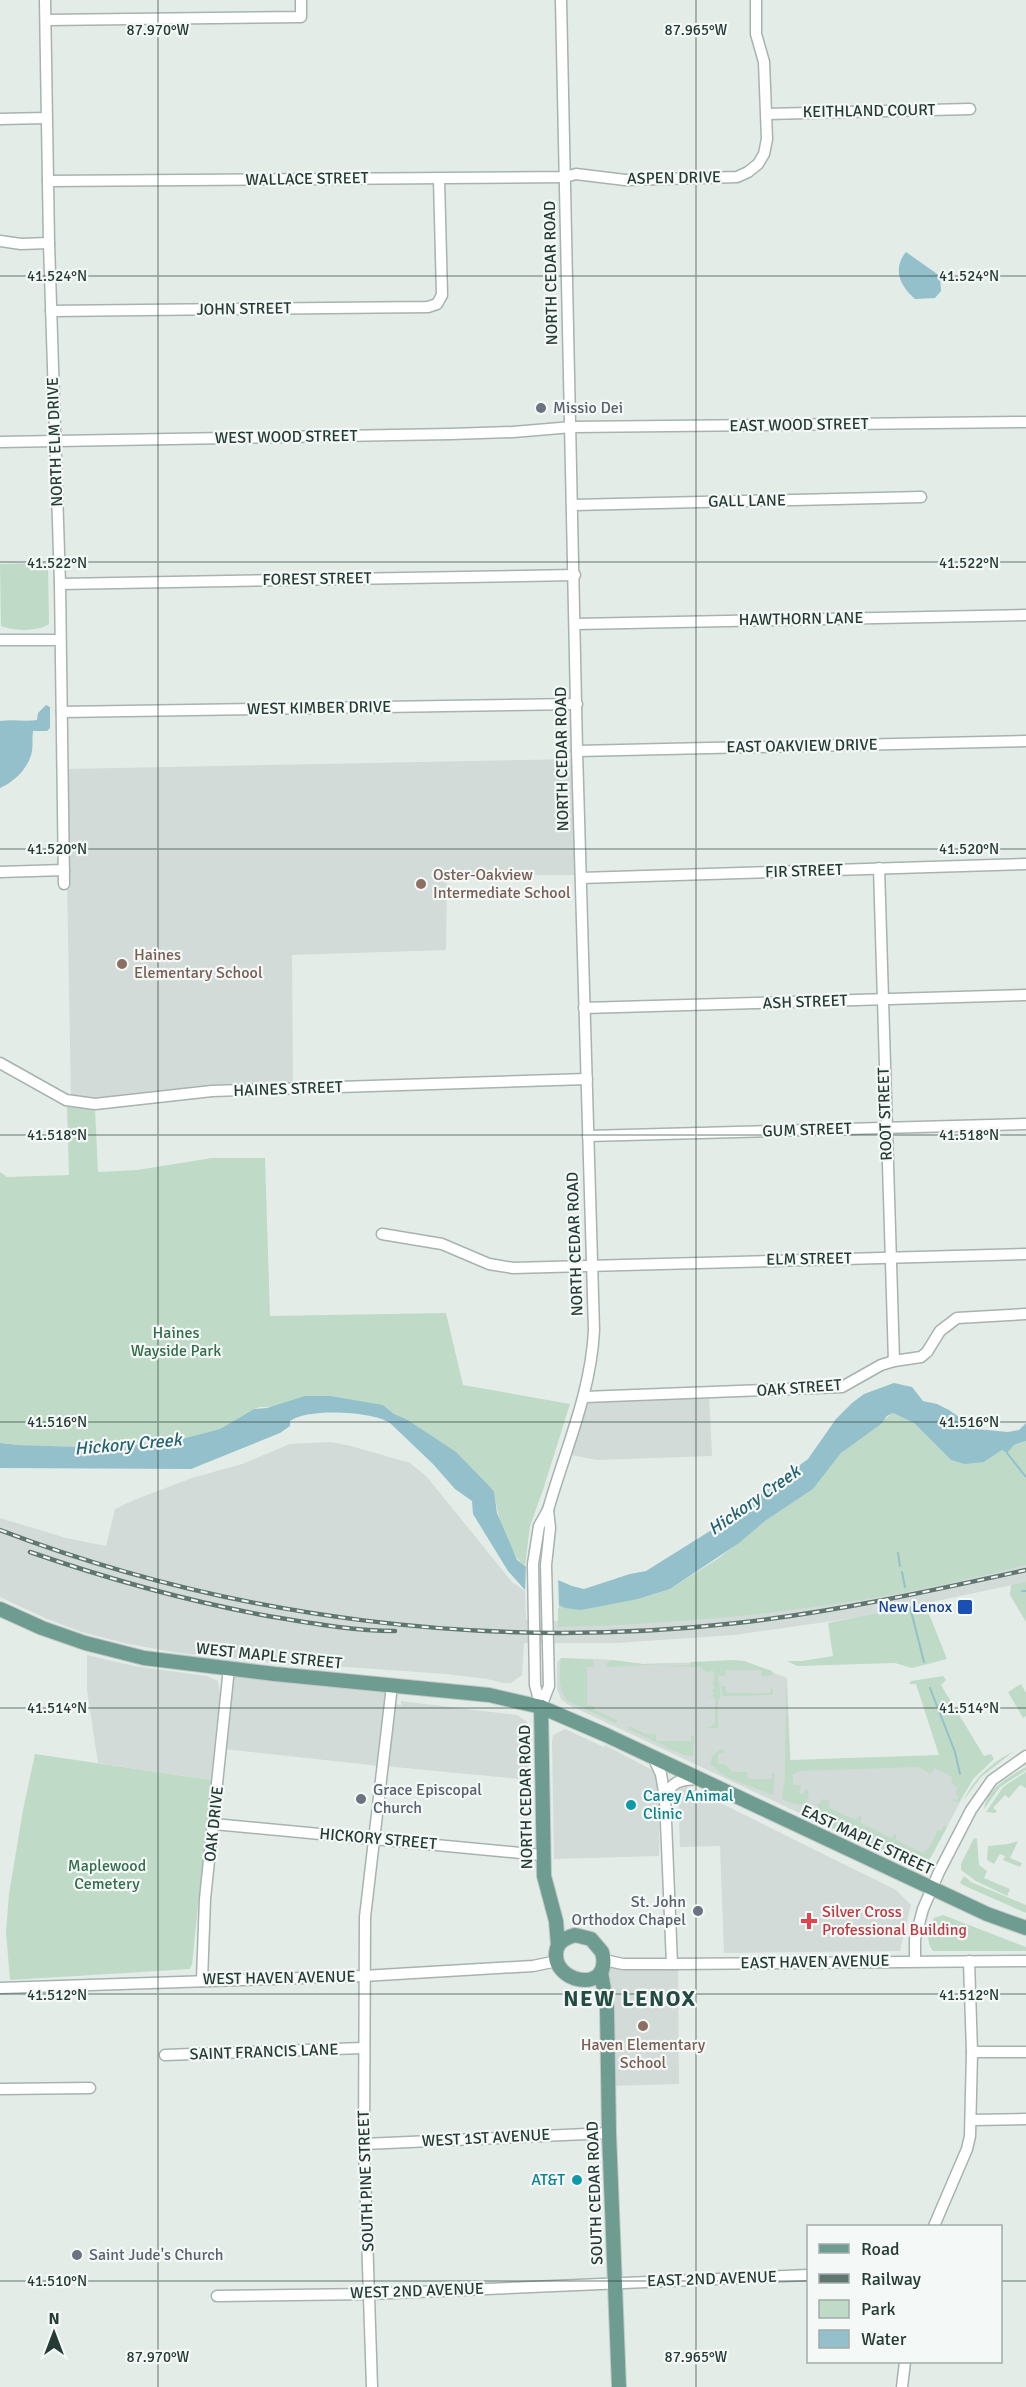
<svg xmlns="http://www.w3.org/2000/svg" width="1026" height="2387" font-family="Signika,sans-serif">
	<rect width="100%" height="100%" fill="#e4ece8"/>
	<!-- built -->
	<g fill="#d2dbd7">
		<polygon points="575,759 579,875 447,875 446,950 292,955 293,1087 93,1102 71,1098 65,769"/>
		<polygon points="709,1394 712,1456 597,1460 566,1454 585,1398"/>
		<polygon points="331,1442 351,1446 410,1463 427,1477 512,1582 525,1591 526,1620 559,1621 1026,1562 1026,1582 861,1617 734,1635 617,1643 524,1643 522,1675 511,1683 503,1683 487,1679 446,1674 332,1666 331,1669 179,1653 128,1644 82,1632 47,1619 0,1597 0,1518 66,1538 106,1546 115,1509 134,1500 192,1478 242,1464 290,1444"/>
		<polygon points="87,1655 134,1666 207,1676 218,1681 220,1694 211,1780 98,1763 87,1690"/>
		<polygon points="561,1658 602,1659 643,1664 744,1661 787,1678 791,1771 935,1766 955,1776 968,1787 931,1857 922,1866 910,1865 567,1704 561,1699 557,1690 557,1662"/>
		<polygon points="231,1671 390,1687 379,1766 224,1749"/>
		<polygon points="401,1701 517,1715 526,1721 528,1725 531,1780 384,1766 393,1704 401,1705"/>
		<polygon points="565,1729 604,1747 605,1745 656,1772 660,1780 659,1856 554,1859 552,1742 553,1735"/>
		<polygon points="684,1785 896,1890 911,1905 900,1951 724,1953 720,1846 680,1847 678,1787"/>
		<polygon points="678,1966 679,2084 609,2086 606,1968"/>
	</g>
	<!-- green -->
	<g fill="#bfdac7">
		<path d="M48 563 49 624C37 632 13 631 1 626L0 564Z"/>
		<path d="M67 1106 95 1109 98 1172 137 1170 212 1158H265L270 1316 446 1313 463 1385 570 1404 543 1490 530 1526 525 1566C506 1552 497 1513 494 1490L406 1419 394 1414 383 1405 260 1407 254 1409 220 1429 166 1443 147 1445 117 1443 83 1447 18 1445 0 1443V1172L7 1177 69 1175Z"/>
		<path d="M893 1413 914 1423 951 1460 984 1462 1002 1450 1026 1441V1565C979 1576 932 1588 884 1596 776 1615 668 1624 558 1627V1605L565 1608 638 1599 670 1589 719 1558 765 1521 813 1489 841 1453Z"/>
		<polygon points="1026,1582 1026,1622 1010,1595 1011,1585"/>
		<polygon points="925,1604 947,1659 912,1668 895,1663 797,1666 787,1661 802,1661 833,1656 828,1623"/>
		<path d="M561 1658 593 1660 594 1667H587V1705L594 1706 595 1710 617 1720 616 1723 568 1701C557 1689 560 1674 561 1658Z"/>
		<polygon points="612,1660 643,1664 687,1663 607,1667 607,1663"/>
		<polygon points="734,1660 744,1661 772,1671 772,1675 762,1677 761,1670 726,1670 725,1676 718,1676 721,1697 718,1700 718,1728 707,1728 715,1724 715,1700 713,1696 707,1698 714,1694 712,1690 715,1688 712,1683 707,1686 715,1681 713,1670 706,1673 701,1667 660,1666 690,1665 691,1662"/>
		<polygon points="943,1676 946,1680 941,1685 984,1756 991,1754 994,1759 974,1778 959,1802 952,1801 953,1799 957,1800 959,1796 956,1794 957,1787 951,1783 953,1777 935,1768 930,1774 920,1767 801,1771 793,1774 793,1785 801,1785 799,1793 803,1794 807,1788 809,1795 805,1805 791,1803 782,1799 785,1777 786,1678 790,1760 939,1755 916,1684 909,1684 911,1681"/>
		<polygon points="1021,1684 1026,1693 1026,1716 1023,1718 1008,1692"/>
		<polygon points="721,1686 725,1686 726,1693 770,1693 772,1686 773,1695 723,1696"/>
		<polygon points="629,1726 646,1734 656,1734 656,1741 691,1741 691,1736 694,1735 693,1756 684,1755 628,1729"/>
		<path d="M722 1748 725 1753 718 1754V1764H725L733 1772H747L748 1779H772V1773H775L773 1795C757 1787 724 1780 713 1766H710L712 1756Z"/>
		<path d="M1014 1751 981 1777 963 1801C975 1777 990 1764 1014 1751Z"/>
		<polygon points="35,1754 211,1780 192,1964 190,1969 10,1980 6,1932 9,1894 23,1810"/>
		<path d="M1026 1767V1770L1000 1787 984 1809C986 1789 1010 1776 1026 1767Z"/>
		<polygon points="1026,1772 1026,1788 1020,1785 1009,1798 1005,1795 993,1808 997,1811 995,1813 986,1812 1003,1787"/>
		<polygon points="822,1799 830,1801 828,1807 855,1820 861,1815 861,1823 891,1838 896,1833 896,1840 923,1853 929,1848 938,1830 941,1831 944,1826 947,1827 931,1857 924,1864 817,1811 815,1810"/>
		<polygon points="817,1813 910,1859 922,1866 910,1865 821,1822 816,1817"/>
		<polygon points="974,1838 977,1839 979,1865 987,1871 984,1878 1010,1889 1007,1896 976,1881 961,1870 961,1864"/>
		<polygon points="1018,1841 1010,1858 1022,1863 1020,1867 1003,1860 1005,1856 1000,1854 994,1864 987,1860 988,1846 1008,1844"/>
		<polygon points="964,1876 971,1882 1026,1905 1026,1913 965,1886 960,1883"/>
		<path d="M943 1915 1026 1947V1951H933C925 1942 929 1928 934 1918Z"/>
	</g>
	<!-- water -->
	<g fill="#93c0ca">
		<path d="M906 252 940 276 941 291 935 298 915 299C900 286 892 269 906 252Z"/>
		<path d="M46 705 50 707V728L47 731H33C32 738 33 745 32 751 29 768 14 782 0 788V721C13 719 25 722 37 720L38 713Z"/>
		<path d="M894 1383 912 1387 923 1401 937 1404 949 1410 976 1429 1008 1432 1019 1430 1026 1423V1441L1014 1445 1007 1453 1002 1450 984 1462 965 1464 951 1460 914 1423 893 1413 887 1416 881 1424 841 1453 813 1489 765 1521 739 1543 670 1589 638 1599 581 1610 565 1608 525 1590 508 1571 473 1514 472 1501 455 1489 433 1464 390 1423C372 1411 307 1408 290 1421V1426L280 1433 191 1469 0 1468V1443L18 1445 83 1447 117 1443 136 1445 166 1443 220 1429 254 1409 267 1408 305 1396H330L383 1405 394 1414 406 1419 456 1452 494 1491 497 1513 517 1560 525 1566 572 1586 584 1589 630 1574 646 1571 718 1526 808 1459 836 1419 852 1403 864 1394Z"/>
	</g>
	<!-- pier -->
	<polygon fill="#e4ece8" points="526,1563 558,1575 559,1608 525,1593"/>
	<g fill="none" stroke-linecap="round" stroke-linejoin="round">
		<!-- stream -->
		<g stroke="#93c0ca" stroke-width="2">
			<polyline points="1007,1453 1026,1477"/>
			<polyline points="898,1553 900,1566"/>
			<polyline points="902,1572 905,1587"/>
			<polyline points="1022,1591 1026,1591"/>
			<polyline points="910,1607 924,1662"/>
			<polyline points="930,1688 955,1752 960,1774"/>
		</g>
		<defs>
			<g id="minor">
				<polyline points="45,0 49,243 60,584 64,884"/>
				<polyline points="46,20 301,17 301,0"/>
				<polyline points="767,114 970,109"/>
				<polyline points="0,119 46,118"/>
				<polyline points="48,181 565,177 576,174 625,180 737,177 748,172 758,164 764,154 767,139 764,62 756,34 756,0"/>
				<polyline points="0,241 21,244 49,243"/>
				<polyline points="51,311 428,307 437,304 442,295 439,179"/>
				<polyline points="0,442 451,434 513,432 572,427 1026,422"/>
				<polyline points="573,505 921,497"/>
				<polyline points="60,584 575,575"/>
				<polyline points="576,624 1026,615"/>
				<polyline points="0,640 60,640"/>
				<polyline points="62,712 577,704"/>
				<polyline points="577,751 1026,741"/>
				<polyline points="879,868 894,1361"/>
				<polyline points="0,872 64,870"/>
				<polyline points="581,878 1026,864"/>
				<polyline points="584,1008 1026,995"/>
				<polyline points="0,1063 66,1100 95,1104 212,1091 587,1079"/>
				<polyline points="588,1136 1026,1124"/>
				<polyline points="382,1234 442,1244 489,1264 513,1268 1026,1254"/>
				<polyline points="584,1397 842,1387 881,1365 894,1361 921,1357 927,1352 940,1331 957,1318 1026,1314"/>
				<path d="M541 1707 535 1685 533 1564 539 1526 548 1510C565 1450 591 1393 594 1330L577 751 561 0"/>
				<polyline points="541,1707 549,1686 546,1565 550,1528 548,1510"/>
				<polyline points="653,1757 661,1774 665,1798 672,1964"/>
				<path d="M665 1797C672 1781 680 1780 697 1779"/>
				<polyline points="214,1824 542,1855"/>
				<polyline points="604,1960 623,1964 672,1964 1026,1961"/>
				<polyline points="915,1961 915,1939 923,1909 939,1872 971,1810 992,1780 1026,1756"/>
				<polyline points="202,1980 205,1899 229,1668"/>
				<polyline points="0,1988 363,1976 533,1966 557,1961"/>
				<polyline points="972,2052 1026,2052"/>
				<polyline points="165,2055 363,2048"/>
				<polyline points="0,2089 90,2088"/>
				<polyline points="972,2120 1026,2119"/>
				<polyline points="364,2144 609,2133"/>
				<polyline points="934,2226 967,2149 970,2136 972,2052 969,1961"/>
				<polyline points="217,2296 370,2294 808,2275"/>
				<polyline points="372,2387 364,2144 365,1917 392,1686"/>
				<polyline points="902,2387 905,2362"/>
			</g>
			<g id="major">
				<polyline points="0,1609 42,1628 85,1643 144,1658 275,1674 489,1695 541,1707 606,1735 987,1914 1026,1928"/>
				<polyline points="541,1707 544,1876 556,1921 558,1945"/>
				<path d="M575 1935 591 1939 602 1952C614 1996 547 1983 557 1948 560 1940 568 1937 575 1935Z"/>
				<polyline points="601,1972 607,2008 609,2133 619,2387"/>
			</g>
		</defs>
		<!-- minor casing -->
		<use href="#minor" stroke="#a7b3af" stroke-width="13"/>
		<!-- major casing -->
		<use href="#major" stroke="#c2c8c7" stroke-width="16"/>
		<!-- minor -->
		<use href="#minor" stroke="#fff" stroke-width="10"/>
		<!-- major -->
		<use href="#major" stroke="#6e9c91" stroke-width="14"/>
		<defs>
			<g id="rail">
				<path d="M0 1530C233 1619 490 1651 737 1623 835 1612 930 1591 1026 1570"/>
				<path d="M30 1552C108 1579 187 1601 268 1616 310 1623 352 1631 395 1631"/>
			</g>
		</defs>
		<!-- rail casing -->
		<use href="#rail" stroke="#607671" stroke-width="4.5"/>
		<!-- rail -->
		<use href="#rail" stroke="#f4f8f6" stroke-width="2" stroke-dasharray="7" stroke-linecap="butt"/>
	</g>
	<!-- ticks -->
	<path fill="none" stroke="#253b36" stroke-width="1.5" stroke-opacity="0.45" d="M158 0V2387M696 0V2387M0 276H1026M0 562H1026M0 849H1026M0 1135H1026M0 1422H1026M0 1708H1026M0 1994H1026M0 2281H808M1000 2281H1026"/>
	<!-- markers -->
	<g fill="#6b7280" stroke="#f4f8f6" stroke-width="2">
		<circle cx="541" cy="408" r="6"/>
		<circle cx="361" cy="1799" r="6"/>
		<circle cx="698" cy="1911" r="6"/>
		<circle cx="77" cy="2255" r="6"/>
	</g>
	<g fill="#8d6e63" stroke="#f4f8f6" stroke-width="2">
		<circle cx="421" cy="884" r="6"/>
		<circle cx="122" cy="964" r="6"/>
		<circle cx="643" cy="2026" r="6"/>
	</g>
	<rect fill="#1a4fb4" stroke="#f4f8f6" stroke-width="2" x="957" y="1599" width="16" height="16" rx="3"/>
	<g fill="#0f9aa8" stroke="#f4f8f6" stroke-width="2">
		<circle cx="631" cy="1805" r="6"/>
		<circle cx="577" cy="2180" r="6"/>
	</g>
	<path fill="#e0444e" stroke="#f4f8f6" stroke-width="2" d="M806 1912h6v6h6v6h-6v6h-6v-6h-6v-6h6z"/>
	<g text-anchor="middle" dominant-baseline="central" stroke-width="4.5" stroke-linejoin="round" paint-order="stroke">
		<!-- street labels -->
		<g font-size="16" fill="#253b36" stroke="#f4f8f6">
			<text transform="translate(869 111) rotate(-1)">KEITHLAND COURT</text>
			<text transform="translate(674 178) rotate(-1)">ASPEN DRIVE</text>
			<text transform="translate(307 179) rotate(-1)">WALLACE STREET</text>
			<text transform="translate(551 273) rotate(-91)">NORTH CEDAR ROAD</text>
			<text transform="translate(244 309) rotate(-1)">JOHN STREET</text>
			<text transform="translate(799 425) rotate(-1)">EAST WOOD STREET</text>
			<text transform="translate(286 437) rotate(-1)">WEST WOOD STREET</text>
			<text transform="translate(55 442) rotate(-92)">NORTH ELM DRIVE</text>
			<text transform="translate(747 501) rotate(-1)">GALL LANE</text>
			<text transform="translate(317 579) rotate(-1)">FOREST STREET</text>
			<text transform="translate(801 619) rotate(-1)">HAWTHORN LANE</text>
			<text transform="translate(319 708) rotate(-1)">WEST KIMBER DRIVE</text>
			<text transform="translate(802 746) rotate(-1)">EAST OAKVIEW DRIVE</text>
			<text transform="translate(562 759) rotate(-91)">NORTH CEDAR ROAD</text>
			<text transform="translate(804 871) rotate(-2)">FIR STREET</text>
			<text transform="translate(805 1002) rotate(-2)">ASH STREET</text>
			<text transform="translate(288 1089) rotate(-2)">HAINES STREET</text>
			<text transform="translate(885 1114) rotate(-92)">ROOT STREET</text>
			<text transform="translate(807 1130) rotate(-2)">GUM STREET</text>
			<text transform="translate(575 1244) rotate(-92)">NORTH CEDAR ROAD</text>
			<text transform="translate(809 1259) rotate(-1)">ELM STREET</text>
			<text transform="translate(799 1388) rotate(-4)">OAK STREET</text>
			<text transform="translate(269 1656) rotate(6)">WEST MAPLE STREET</text>
			<text transform="translate(526 1797) rotate(-91)">NORTH CEDAR ROAD</text>
			<text transform="translate(214 1824) rotate(-84)">OAK DRIVE</text>
			<text transform="translate(378 1839) rotate(5)">HICKORY STREET</text>
			<text transform="translate(867 1840) rotate(25)">EAST MAPLE STREET</text>
			<text transform="translate(815 1962) rotate(-1)">EAST HAVEN AVENUE</text>
			<text transform="translate(279 1978) rotate(-1)">WEST HAVEN AVENUE</text>
			<text transform="translate(264 2052) rotate(-2)">SAINT FRANCIS LANE</text>
			<text transform="translate(486 2138) rotate(-3)">WEST 1ST AVENUE</text>
			<text transform="translate(366 2181) rotate(-92)">SOUTH PINE STREET</text>
			<text transform="translate(595 2193) rotate(-92)">SOUTH CEDAR ROAD</text>
			<text transform="translate(712 2279) rotate(-2)">EAST 2ND AVENUE</text>
			<text transform="translate(417 2291) rotate(-2)">WEST 2ND AVENUE</text>
		</g>
		<!-- worship labels -->
		<g font-size="16" fill="#5b616d" stroke="#f4f8f6" text-anchor="start">
			<text x="553" y="408">Missio Dei</text>
			<text x="373" y="1790">Grace Episcopal<tspan x="373" dy="18">Church</tspan></text>
			<text x="686" y="1902" text-anchor="end">St. John<tspan x="686" dy="18">Orthodox Chapel</tspan></text>
			<text x="89" y="2255">Saint Jude's Church</text>
		</g>
		<!-- education labels -->
		<g font-size="16" fill="#785e54" stroke="#f4f8f6" text-anchor="start">
			<text x="433" y="875">Oster-Oakview<tspan x="433" dy="18">Intermediate School</tspan></text>
			<text x="134" y="955">Haines<tspan x="134" dy="18">Elementary School</tspan></text>
			<text x="643" y="2045" text-anchor="middle">Haven Elementary<tspan x="643" dy="18">School</tspan></text>
		</g>
		<!-- park labels -->
		<g font-size="16" fill="#346d4c" stroke="#f4f8f6">
			<text x="176" y="1333">Haines<tspan x="176" dy="18">Wayside Park</tspan></text>
			<text x="107" y="1866">Maplewood<tspan x="107" dy="18">Cemetery</tspan></text>
		</g>
		<!-- transit labels -->
		<g font-size="16" fill="#164399" stroke="#f4f8f6" text-anchor="end">
			<text x="952" y="1607">New Lenox</text>
		</g>
		<!-- culture labels -->
		<g font-size="16" fill="#0d838f" stroke="#f4f8f6" text-anchor="start">
			<text x="643" y="1796">Carey Animal<tspan x="643" dy="18">Clinic</tspan></text>
			<text x="565" y="2180" text-anchor="end">AT&amp;T</text>
		</g>
		<!-- health labels -->
		<g font-size="16" fill="#be3a42" stroke="#f4f8f6" text-anchor="start">
			<text x="822" y="1912">Silver Cross<tspan x="822" dy="18">Professional Building</tspan></text>
		</g>
		<!-- water labels -->
		<g font-size="18" font-style="italic" fill="#266270" stroke="#f4f8f6">
			<text transform="translate(128 1444) rotate(-5)">Hickory Creek</text>
			<text transform="translate(754 1500) rotate(-35)">Hickory Creek</text>
		</g>
		<!-- district labels -->
		<g font-size="22" font-weight="bold" letter-spacing="1.5" fill="#244b42" stroke="#f4f8f6">
			<text x="630" y="1998">NEW LENOX</text>
		</g>
	</g>
	<g font-size="15" text-anchor="middle" fill="#253b36" stroke="#f4f8f6" stroke-width="4.5" stroke-linejoin="round" paint-order="stroke">
		<text x="158" y="35">87.970°W</text>
		<text x="696" y="35">87.965°W</text>
		<text x="57" y="281">41.524°N</text>
		<text x="969" y="281">41.524°N</text>
		<text x="57" y="568">41.522°N</text>
		<text x="969" y="568">41.522°N</text>
		<text x="57" y="854">41.520°N</text>
		<text x="969" y="854">41.520°N</text>
		<text x="57" y="1140">41.518°N</text>
		<text x="969" y="1140">41.518°N</text>
		<text x="57" y="1427">41.516°N</text>
		<text x="969" y="1427">41.516°N</text>
		<text x="57" y="1713">41.514°N</text>
		<text x="969" y="1713">41.514°N</text>
		<text x="57" y="2000">41.512°N</text>
		<text x="969" y="2000">41.512°N</text>
		<text x="57" y="2286">41.510°N</text>
		<text x="158" y="2362">87.970°W</text>
		<text x="696" y="2362">87.965°W</text>
	</g>
	<!-- legend -->
	<rect x="807" y="2225" width="195" height="138" fill="#f4f8f6" stroke="#a1aca9" stroke-width="1.5"/>
	<rect x="819" y="2244" width="30" height="9" fill="#6e9c91" stroke="#a1aca9" stroke-width="1.5"/>
	<text x="861" y="2255" font-size="18" fill="#253b36">Road</text>
	<rect x="819" y="2274" width="30" height="9" fill="#607671" stroke="#a1aca9" stroke-width="1.5"/>
	<text x="861" y="2285" font-size="18" fill="#253b36">Railway</text>
	<rect x="819" y="2300" width="30" height="18" fill="#bfdac7" stroke="#a1aca9" stroke-width="1.5"/>
	<text x="861" y="2315" font-size="18" fill="#253b36">Park</text>
	<rect x="819" y="2330" width="30" height="18" fill="#93c0ca" stroke="#a1aca9" stroke-width="1.5"/>
	<text x="861" y="2345" font-size="18" fill="#253b36">Water</text>
	<!-- north arrow -->
	<g transform="translate(54 2333)" stroke="#f4f8f6" stroke-width="4.5" paint-order="stroke">
	<path d="M0-4.5L10 22L0 15L-10 22Z" fill="#253b36"/>
	<text y="-9" font-size="16" font-weight="bold" text-anchor="middle" fill="#253b36">N</text>
	</g>
</svg>
